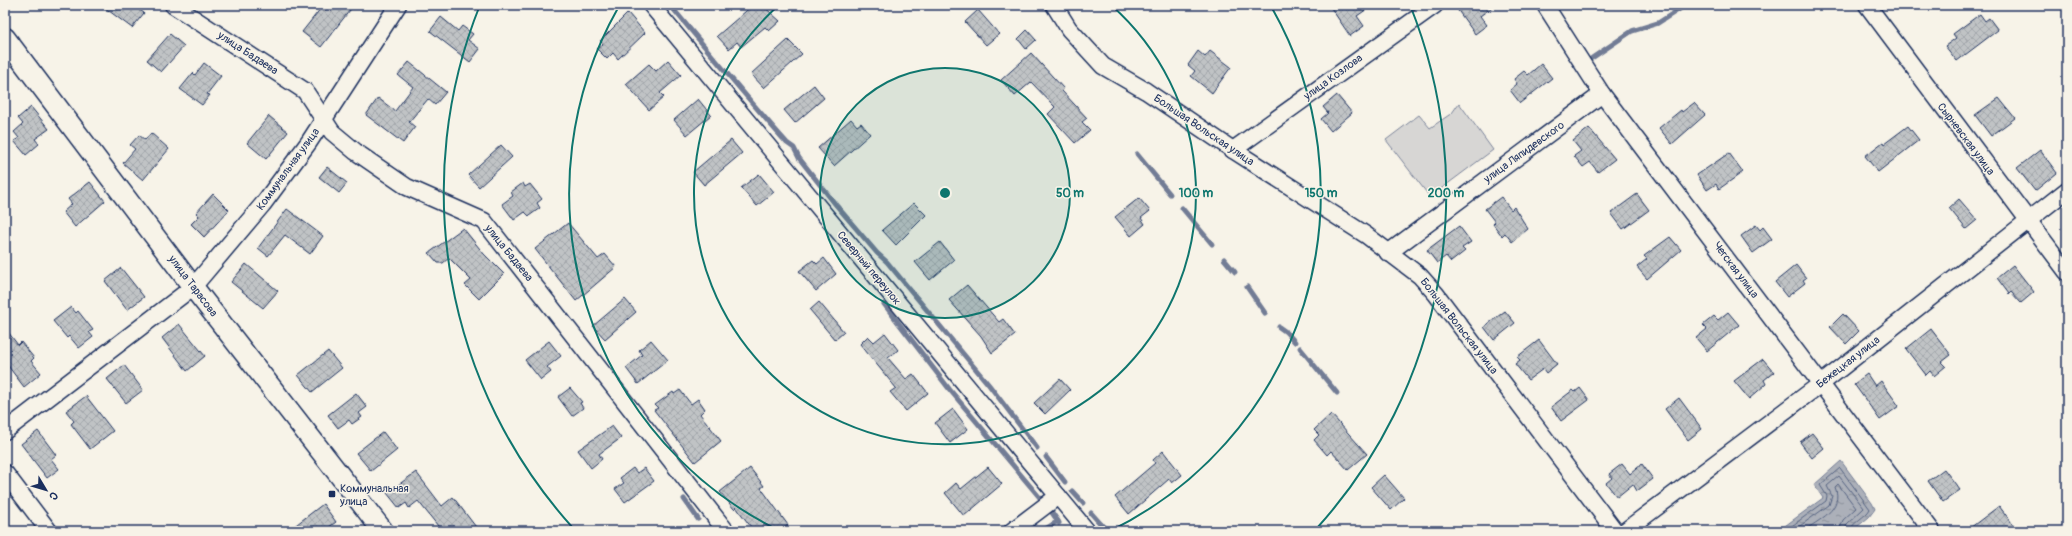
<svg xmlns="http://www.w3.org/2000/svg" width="2072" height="536" font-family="Pangolin,sans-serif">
	<defs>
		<pattern id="water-ripples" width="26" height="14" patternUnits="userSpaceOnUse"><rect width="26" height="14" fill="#acb0b9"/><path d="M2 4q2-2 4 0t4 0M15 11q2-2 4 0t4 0" fill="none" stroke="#8b909a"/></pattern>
		<pattern id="building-cross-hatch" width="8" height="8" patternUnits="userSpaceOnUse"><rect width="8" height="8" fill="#c0c3c5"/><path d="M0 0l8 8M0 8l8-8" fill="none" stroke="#a4a8ac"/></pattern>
	</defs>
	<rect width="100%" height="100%" fill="#f7f3e8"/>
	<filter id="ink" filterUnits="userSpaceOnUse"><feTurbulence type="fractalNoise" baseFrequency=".025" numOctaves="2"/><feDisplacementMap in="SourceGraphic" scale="8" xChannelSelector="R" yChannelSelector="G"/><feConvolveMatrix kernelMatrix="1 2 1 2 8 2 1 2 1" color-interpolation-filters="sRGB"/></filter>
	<g filter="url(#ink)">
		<!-- grass -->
		<polygon fill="#d7d6d4" stroke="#798299" points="1459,103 1493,150 1430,197 1386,140 1419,115 1430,128 1452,113"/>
		<!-- water -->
		<polygon fill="url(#water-ripples)" stroke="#727c95" points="1841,461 1872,503 1875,509 1869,517 1852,531 1778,531 1823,498 1814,485"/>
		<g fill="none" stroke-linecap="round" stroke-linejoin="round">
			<!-- shore -->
			<g stroke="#556382" stroke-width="1">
				<path d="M1785 531 1826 501 1827 496 1820 485 1840 468 1870 509C1866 517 1852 522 1850 531"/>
				<polyline points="1793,531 1829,505 1832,496 1827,486 1839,476 1864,508 1847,524 1845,531"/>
				<path d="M1803 531C1819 520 1844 509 1835 487L1838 484 1856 508 1843 520 1839 531"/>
			</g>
			<!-- stream -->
			<g stroke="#727c95" stroke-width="5">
				<path d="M670 5C709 52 747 98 787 143L794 148 799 158 836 205 877 253 887 262 989 385 1037 448"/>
				<polyline points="1592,58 1632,31 1658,23 1686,5"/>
				<polyline points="1137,154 1170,194"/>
				<polyline points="1182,208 1212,244"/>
				<polyline points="1224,259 1235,272"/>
				<polyline points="1247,287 1265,313"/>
				<polyline points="884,304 950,390 1041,499"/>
				<polyline points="1279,327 1286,332 1295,342"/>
				<polyline points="1300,348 1337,393"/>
				<polyline points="1046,457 1065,482"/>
				<polyline points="1072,491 1083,503"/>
				<polyline points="684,499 698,519"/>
				<polyline points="1051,511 1059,523"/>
				<polyline points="1091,513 1107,531"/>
				<polyline points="706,529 707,531"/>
				<polyline points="1065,530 1066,531"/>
				<polyline points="1042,531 1058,521"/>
			</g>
		</g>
		<!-- building -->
		<g fill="url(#building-cross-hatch)" stroke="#1b2f5e">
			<polygon points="101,5 133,5 144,13 132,28"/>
			<polygon points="329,5 354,5 321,47 302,32 321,8 324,11"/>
			<polygon points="753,5 762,5 780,21 769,31 765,27 741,47 737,42 729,49 717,36"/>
			<polygon points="1329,5 1373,5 1357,16 1364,26 1350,36"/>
			<polygon points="1454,5 1495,5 1480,16 1487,25 1475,34"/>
			<polygon points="978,10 999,34 986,45 965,22"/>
			<polygon points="628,13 645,33 618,59 613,53 607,59 597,49 603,44 600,41"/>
			<polygon points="1980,14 1985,21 1989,18 1998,30 1957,61 1945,46 1956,38 1953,34"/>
			<polygon points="441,17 458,31 462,26 473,34 468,40 480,49 470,62 430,31"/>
			<polygon points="1027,30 1036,40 1026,49 1018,39"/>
			<polygon points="170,34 184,46 161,72 147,60"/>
			<polygon points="788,40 802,54 764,88 751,74"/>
			<polygon points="1198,51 1205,57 1210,51 1231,67 1212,93 1191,76 1195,71 1188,65"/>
			<polygon points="1031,53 1064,89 1062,91 1087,118 1082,122 1090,130 1075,143 1048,114 1055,107 1031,82 1015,96 1001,80"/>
			<polygon points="668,60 681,75 660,93 664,97 649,110 626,84 649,64 656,71"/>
			<polygon points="409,62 446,92 435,105 428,99 409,122 415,127 403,143 366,115 378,98 395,111 413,87 398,75"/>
			<polygon points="204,63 221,76 207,94 210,95 202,105 180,89 193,73 195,75"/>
			<polygon points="1541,64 1552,78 1520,103 1510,90 1517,84 1514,79 1524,71 1528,75"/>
			<polygon points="814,85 824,98 795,123 784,110"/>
			<polygon points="1337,95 1352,113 1331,131 1321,119 1328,113 1323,107"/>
			<polygon points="1999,98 2015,118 1991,136 1975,115"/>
			<polygon points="698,99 711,115 687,135 674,120"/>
			<polygon points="1694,103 1705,115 1672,144 1659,128 1681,110 1682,112"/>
			<polygon points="31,107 49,129 35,139 39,144 26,155 14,141 19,138 14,132 23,124 18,118"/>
			<polygon points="269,116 288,132 266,159 247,143"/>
			<polygon points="851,119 857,126 861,123 870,134 834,166 818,148"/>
			<polygon points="1908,126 1919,140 1878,172 1865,156 1883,142 1884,144"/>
			<polygon points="1589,128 1615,159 1598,172 1590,162 1583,167 1574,156 1581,151 1573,141"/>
			<polygon points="151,133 169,149 143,180 123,163 135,149 130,145 139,135 145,140"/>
			<polygon points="731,140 742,153 704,185 693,172"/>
			<polygon points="501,145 512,157 479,187 468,175"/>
			<polygon points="2040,150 2057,173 2035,191 2017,168"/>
			<polygon points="1729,153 1743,172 1719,189 1716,184 1707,190 1697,175"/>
			<polygon points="327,167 347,183 339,193 319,177"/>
			<polygon points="759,174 774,192 757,206 741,188"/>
			<polygon points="90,182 105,201 75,227 63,212 72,204 68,199"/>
			<polygon points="523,183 525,187 530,184 542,199 537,203 540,208 529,216 525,212 514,220 502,204 513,196 511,192"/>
			<polygon points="213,194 229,210 204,237 191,224 199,216 196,213"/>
			<polygon points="1637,194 1649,210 1623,229 1611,213"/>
			<polygon points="1501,197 1511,210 1514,207 1528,229 1512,242 1505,233 1502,236 1493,224 1495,222 1485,209"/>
			<polygon points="1139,198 1150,211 1141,218 1145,224 1131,236 1115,217"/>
			<polygon points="1959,199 1977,220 1966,229 1949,208"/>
			<polygon points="914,203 926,215 896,245 882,230"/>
			<polygon points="287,209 323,236 310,254 285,235 268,256 258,248"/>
			<polygon points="568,223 598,259 605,254 616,267 576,301 535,249"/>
			<polygon points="1756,225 1760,230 1763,227 1772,239 1753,253 1741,236"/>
			<polygon points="1459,226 1471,242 1462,248 1465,251 1451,262 1446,256 1437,263 1427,250"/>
			<polygon points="463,228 484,254 504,274 479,299 465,285 471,280 449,258 443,263 438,263 429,253"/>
			<polygon points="1670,237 1681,250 1647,279 1637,267 1647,259 1644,256"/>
			<polygon points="940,242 954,260 930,280 915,262"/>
			<polygon points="824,258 836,274 816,291 799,271 813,260 817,264"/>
			<polygon points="246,264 278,291 263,308 231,282"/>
			<polygon points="1796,265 1806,278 1803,280 1805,283 1787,297 1775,282"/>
			<polygon points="2013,265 2034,292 2021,303 2011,292 2009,294 1997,278"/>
			<polygon points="121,268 144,297 127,310 105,281"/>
			<polygon points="967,285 999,322 1003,319 1015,335 992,353 981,336 949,300"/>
			<polygon points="625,299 636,312 605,339 593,326"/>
			<polygon points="819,302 844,332 835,340 810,310"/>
			<polygon points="71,307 76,313 78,311 93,330 89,332 93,337 79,348 69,336 67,338 53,321"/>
			<polygon points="1505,311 1515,323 1494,340 1484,327"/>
			<polygon points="1728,312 1739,325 1707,351 1696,338 1707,329 1703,325 1714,316 1718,320"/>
			<polygon points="1843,314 1859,331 1846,344 1830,327"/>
			<polygon points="179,324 205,356 187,371 162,338"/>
			<polygon points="5,328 18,345 21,342 34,358 31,361 41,373 24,387 5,362"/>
			<polygon points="1931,329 1951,355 1942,362 1946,366 1934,376 1930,371 1926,375 1906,349"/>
			<polygon points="885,333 898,350 888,358 906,379 913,374 928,393 906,411 890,392 896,388 860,344 868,336 874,342"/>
			<polygon points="651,340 668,360 638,384 626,368 642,355 639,350"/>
			<polygon points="1539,340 1557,364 1546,373 1543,369 1528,380 1515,364 1520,360 1517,357"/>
			<polygon points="549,341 561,356 547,367 551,372 541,380 525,360"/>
			<polygon points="328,351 342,368 312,392 298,375"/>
			<polygon points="1763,359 1774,372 1764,380 1766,384 1749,399 1734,381"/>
			<polygon points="124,365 143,390 126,403 107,379"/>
			<polygon points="1867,374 1875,386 1881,381 1899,406 1880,420 1854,384"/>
			<polygon points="1060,379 1070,390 1045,414 1034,403"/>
			<polygon points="570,388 582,402 580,403 583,408 572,416 558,397"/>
			<polygon points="1580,388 1589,400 1561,421 1551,407 1573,390 1575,392"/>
			<polygon points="680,390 691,404 698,399 705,409 700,414 721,441 695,462 654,410 658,408 655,405 673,392 674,394"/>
			<polygon points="356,393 367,407 359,413 362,417 352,424 349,420 338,428 328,415"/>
			<polygon points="86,396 113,431 90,449 71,424 74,421 66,411"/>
			<polygon points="1679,398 1702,429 1688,440 1665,409"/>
			<polygon points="953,409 968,429 950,443 935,423"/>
			<polygon points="1331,414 1367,454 1348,470 1331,451 1327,455 1314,440 1319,435 1314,430"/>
			<polygon points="612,426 621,438 599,454 602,459 591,468 578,450"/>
			<polygon points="38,431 56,455 51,459 59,469 47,478 21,444"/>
			<polygon points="383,432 397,450 371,471 356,453"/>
			<polygon points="1812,433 1824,448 1812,458 1800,442"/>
			<polygon points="1163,451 1182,475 1172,483 1169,479 1129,514 1115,497 1155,463 1153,460"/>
			<polygon points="1622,464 1630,474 1642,464 1653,479 1637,491 1633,484 1617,497 1606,483 1612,478 1609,474"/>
			<polygon points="988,467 1002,484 964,516 945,493 956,483 961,489"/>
			<polygon points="633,468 637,473 644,468 654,481 625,502 615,489 624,483 620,478"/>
			<polygon points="750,468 764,486 761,488 788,525 780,531 754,531 736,507 734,509 720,492"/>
			<polygon points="1944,469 1960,490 1943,502 1928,481"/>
			<polygon points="416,472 442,506 453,497 479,531 442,531 418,501 409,508 406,503 399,508 387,493"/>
			<polygon points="1384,475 1404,498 1391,510 1371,487"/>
			<polygon points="323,504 336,522 324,531 288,531"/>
			<polygon points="1999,506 2018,531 1966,531"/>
		</g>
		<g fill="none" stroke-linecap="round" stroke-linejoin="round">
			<defs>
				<g id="minor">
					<polyline points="173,5 305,91 332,132 356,152 407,187 484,221 726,531"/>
					<polyline points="651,5 1087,531"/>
					<polyline points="1054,5 1069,29 1103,66 1146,91 1233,150 1366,235 1420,276 1436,294 1615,531"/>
					<polyline points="1545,5 1602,94 1932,531"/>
					<polyline points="1867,5 2067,272"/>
					<polyline points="1233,150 1435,5"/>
					<polyline points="1388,253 1602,94"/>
					<polyline points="5,431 193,287 263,204 309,142 398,5"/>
					<polyline points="5,473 49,531"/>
					<polyline points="1012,531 1058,496"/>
					<polyline points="1625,531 1822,383 2067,190"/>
				</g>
				<polyline id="tertiary" points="5,38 193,287 383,531"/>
			</defs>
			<!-- minor casing -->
			<use href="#minor" stroke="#1b2f5e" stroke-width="19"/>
			<!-- tertiary casing -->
			<use href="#tertiary" stroke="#1b2f5e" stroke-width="23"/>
			<!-- minor -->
			<use href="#minor" stroke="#f7f3e8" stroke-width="16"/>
			<!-- tertiary -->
			<use href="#tertiary" stroke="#f7f3e8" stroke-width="20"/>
		</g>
	</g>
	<!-- distance rings -->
	<circle cx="945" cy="193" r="125" fill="#0f766e" fill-opacity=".12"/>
	<g fill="none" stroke="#0f766e" stroke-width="2">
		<circle cx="945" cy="193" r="125"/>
		<path d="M1111 5A251 251 0 1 1 779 5"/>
		<path d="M780 531A376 376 0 0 1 618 8M1272 8A376 376 0 0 1 1110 531"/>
		<path d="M573 528A501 501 0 0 1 480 5M1410 5A501 501 0 0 1 1317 528"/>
	</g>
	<!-- markers -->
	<rect fill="#1b2f5e" stroke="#f7f3e8" stroke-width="1.5" x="328" y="490" width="8" height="8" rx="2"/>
	<g text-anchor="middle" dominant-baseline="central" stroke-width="3" stroke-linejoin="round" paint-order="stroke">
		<!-- street labels -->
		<g font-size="11" fill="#1b2f5e" stroke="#f7f3e8">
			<text transform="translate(248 53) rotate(33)">улица Бадаева</text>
			<text transform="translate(1333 77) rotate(-36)">улица Козлова</text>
			<text transform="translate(1204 130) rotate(34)">Большая Вольская улица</text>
			<text transform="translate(1966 139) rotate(53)">Сырневская улица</text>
			<text transform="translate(1524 152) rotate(-36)">улица Ляпидевского</text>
			<text transform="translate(288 169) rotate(-54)">Коммунальная улица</text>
			<text transform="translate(509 253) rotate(51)">улица Бадаева</text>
			<text transform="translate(869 268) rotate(50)">Северный переулок</text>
			<text transform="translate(1736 270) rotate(53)">Чегская улица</text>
			<text transform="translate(193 286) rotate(53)">улица Тарасова</text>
			<text transform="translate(1459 326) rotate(52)">Большая Вольская улица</text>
			<text transform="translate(1848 362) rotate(-38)">Бежецкая улица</text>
		</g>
		<!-- poi labels -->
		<g font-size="11" fill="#1b2f5e" stroke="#f7f3e8" text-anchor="start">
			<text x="340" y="488">Коммунальная<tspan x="340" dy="13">улица</tspan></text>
		</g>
	</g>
	<circle cx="945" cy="193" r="6" fill="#0f766e" stroke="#f7f3e8" stroke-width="2"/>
	<g font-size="12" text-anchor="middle" font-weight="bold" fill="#0f766e" stroke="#f7f3e8" stroke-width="3" stroke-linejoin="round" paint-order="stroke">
		<text x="1070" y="197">50 m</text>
		<text x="1196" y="197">100 m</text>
		<text x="1321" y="197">150 m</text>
		<text x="1446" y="197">200 m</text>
	</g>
	<!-- margin -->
	<rect width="2072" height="536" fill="none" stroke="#f7f3e8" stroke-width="20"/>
	<rect x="10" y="10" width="2052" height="516" fill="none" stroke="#1b2f5e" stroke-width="1.5" filter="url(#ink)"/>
	<!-- north arrow -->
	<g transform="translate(46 490) rotate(128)" stroke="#f7f3e8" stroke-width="3" paint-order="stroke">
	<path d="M0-3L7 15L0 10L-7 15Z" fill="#1b2f5e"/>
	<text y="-6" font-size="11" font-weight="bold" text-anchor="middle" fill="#1b2f5e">С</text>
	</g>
</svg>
